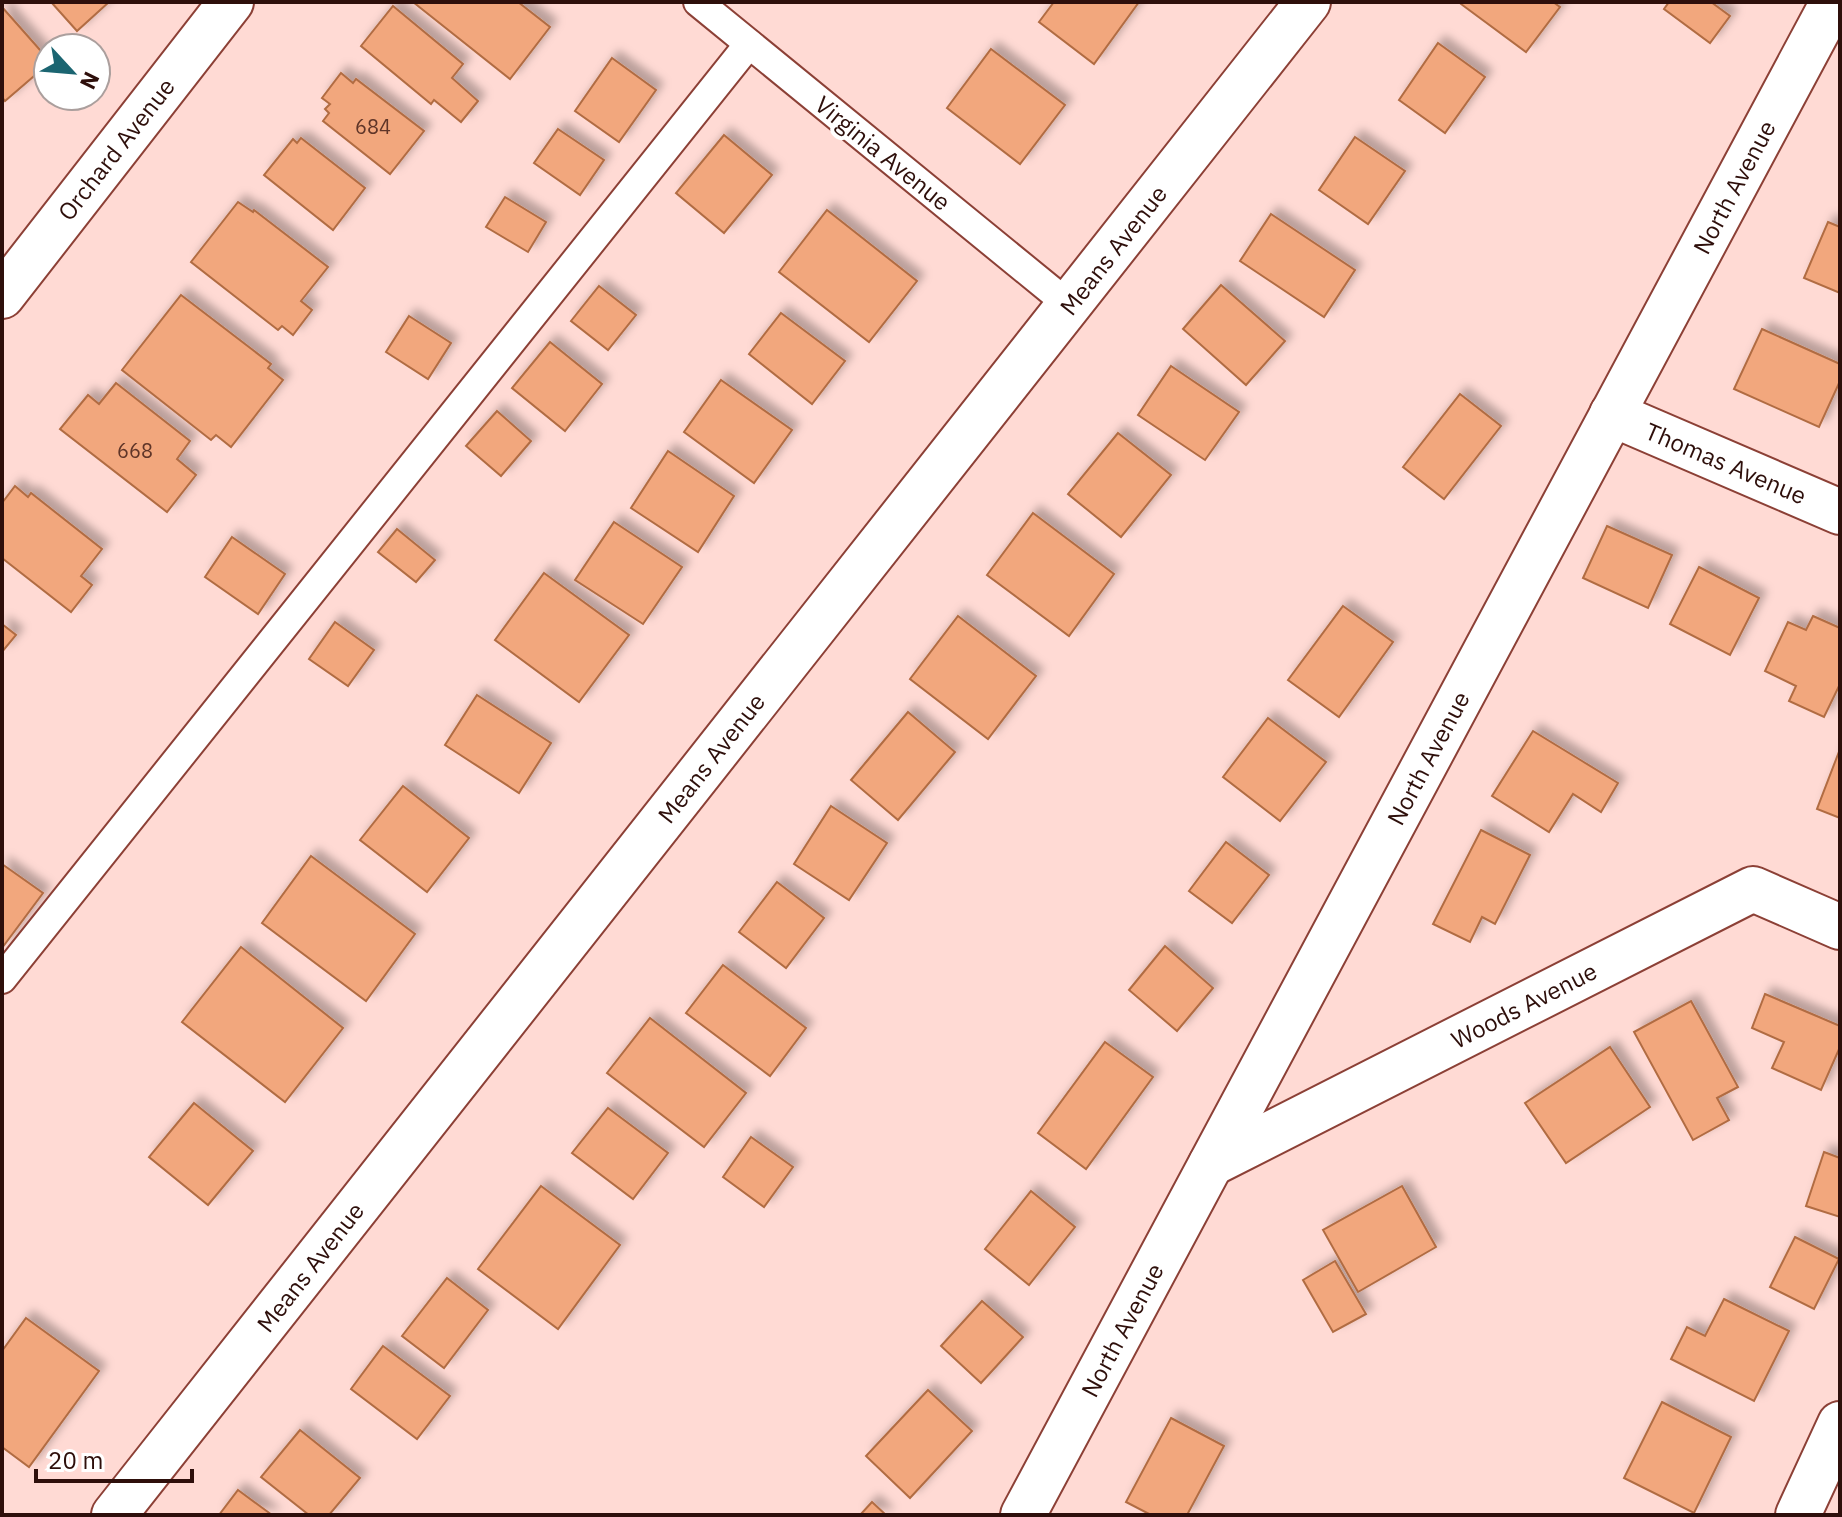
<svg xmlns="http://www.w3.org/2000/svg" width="1842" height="1517" font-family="'IBM Plex Sans',sans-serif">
	<defs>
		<filter id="shadow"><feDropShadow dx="7" dy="-7" stdDeviation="4" flood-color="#0004"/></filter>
	</defs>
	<rect width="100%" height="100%" fill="#ffdad4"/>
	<!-- building -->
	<g fill="#f2a77d" stroke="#b16c43" stroke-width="2" filter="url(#shadow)">
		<polygon points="51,2 109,2 77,31"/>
		<polygon points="413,2 518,2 550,27 510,79"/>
		<polygon points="1054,2 1139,2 1094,64 1039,22"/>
		<polygon points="1462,2 1553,2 1560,7 1526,52 1461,4"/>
		<polygon points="1669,2 1711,2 1730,16 1710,43 1664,9"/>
		<polygon points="393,6 463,64 452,78 478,101 461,122 434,100 431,104 361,46"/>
		<polygon points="2,7 48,59 48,64 5,101 2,97"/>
		<polygon points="1438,43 1485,77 1445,133 1399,100"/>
		<polygon points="991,49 1065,105 1020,164 947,108"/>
		<polygon points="612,58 656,90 619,142 575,111"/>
		<polygon points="341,73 353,83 356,79 424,131 390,174 323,121 329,113 325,109 330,104 322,98"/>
		<polygon points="558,129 604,160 580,195 534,163"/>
		<polygon points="724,135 772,175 724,233 676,193"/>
		<polygon points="1355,137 1405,171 1368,224 1319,190"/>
		<polygon points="301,138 365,188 333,230 264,175 293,139 297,143"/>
		<polygon points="505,197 546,222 528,252 486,227"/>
		<polygon points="238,202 253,212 254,210 328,267 301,301 312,310 293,335 282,326 278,330 191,262"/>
		<polygon points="827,210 917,281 869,342 779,272"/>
		<polygon points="1271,214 1355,270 1324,317 1240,261"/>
		<polygon points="1828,222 1840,227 1840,293 1804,278"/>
		<polygon points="1221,285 1285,341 1246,385 1183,329"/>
		<polygon points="599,286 636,315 608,350 571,321"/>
		<polygon points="181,295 271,364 268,368 283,380 231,447 216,435 211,440 122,370"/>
		<polygon points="781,313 845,361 812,404 749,354"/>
		<polygon points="409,316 451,343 428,379 386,352"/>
		<polygon points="1762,329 1840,364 1840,381 1819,427 1734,389"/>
		<polygon points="550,342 602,384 565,431 512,388"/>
		<polygon points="1171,366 1239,412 1205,460 1138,415"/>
		<polygon points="721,380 792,430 754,483 684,432"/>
		<polygon points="116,383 190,441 177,459 196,475 167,512 60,429 88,395 99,404"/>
		<polygon points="1460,394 1501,426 1444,499 1403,467"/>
		<polygon points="497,411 531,441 501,476 466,446"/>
		<polygon points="1118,433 1171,475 1121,537 1068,494"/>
		<polygon points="668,451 734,496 698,552 631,508"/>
		<polygon points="15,486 28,497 31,493 102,549 81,576 92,585 71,612 2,558 2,503"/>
		<polygon points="1033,513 1114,574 1069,636 987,575"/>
		<polygon points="614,522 682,567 643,624 575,580"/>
		<polygon points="1607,526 1672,555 1648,608 1583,578"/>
		<polygon points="397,529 435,560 416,582 378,552"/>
		<polygon points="232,537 285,574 258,614 205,577"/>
		<polygon points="1699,567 1759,598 1730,655 1670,624"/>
		<polygon points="544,573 629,635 579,702 495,640"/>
		<polygon points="1343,606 1393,642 1339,717 1288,680"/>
		<polygon points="958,616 1036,676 988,739 910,679"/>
		<polygon points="1813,616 1840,628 1840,684 1824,717 1789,701 1796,686 1765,671 1788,622 1806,630"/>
		<polygon points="335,622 374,650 348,686 309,659"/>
		<polygon points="2,624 16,635 2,652"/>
		<polygon points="477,695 551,743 519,793 445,745"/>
		<polygon points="908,712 955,752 898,820 851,780"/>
		<polygon points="1268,718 1326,762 1280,821 1223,777"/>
		<polygon points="1533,731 1618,783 1601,812 1573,794 1549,832 1492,796"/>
		<polygon points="1840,749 1840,818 1817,809"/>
		<polygon points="403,786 469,838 427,892 360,840"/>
		<polygon points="831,806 887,843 849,900 794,864"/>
		<polygon points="1481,830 1530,855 1495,924 1482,917 1470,942 1433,924"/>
		<polygon points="1226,842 1269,875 1232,923 1189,891"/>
		<polygon points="311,856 415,934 366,1001 262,923"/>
		<polygon points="2,864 43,893 2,948"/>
		<polygon points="777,882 824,918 786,968 739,932"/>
		<polygon points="1165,946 1213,988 1177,1031 1129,990"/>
		<polygon points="241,947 343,1028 285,1102 182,1022"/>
		<polygon points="723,965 806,1028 770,1076 686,1013"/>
		<polygon points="1765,994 1840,1026 1840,1047 1821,1090 1772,1068 1784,1042 1752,1028"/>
		<polygon points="1691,1001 1738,1087 1717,1098 1729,1120 1693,1140 1634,1032"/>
		<polygon points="650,1018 746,1093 704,1147 607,1073"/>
		<polygon points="1105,1042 1153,1077 1086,1169 1038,1133"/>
		<polygon points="1610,1047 1650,1107 1566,1163 1525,1103"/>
		<polygon points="194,1103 253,1151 208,1205 149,1157"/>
		<polygon points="608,1108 668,1153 633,1199 572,1153"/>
		<polygon points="751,1137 793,1167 764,1207 723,1177"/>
		<polygon points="1824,1152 1840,1158 1840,1217 1806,1206"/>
		<polygon points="541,1186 620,1245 558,1329 478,1269"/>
		<polygon points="1402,1186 1436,1247 1358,1292 1323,1230"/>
		<polygon points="1031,1191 1075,1227 1029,1285 985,1249"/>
		<polygon points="1795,1237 1839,1259 1814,1309 1770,1287"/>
		<polygon points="1335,1261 1366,1314 1333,1332 1303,1280"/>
		<polygon points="447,1278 488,1310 444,1368 402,1336"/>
		<polygon points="1724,1299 1789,1331 1754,1401 1671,1359 1687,1327 1705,1336"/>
		<polygon points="982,1301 1023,1337 981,1383 941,1346"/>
		<polygon points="26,1318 99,1371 29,1467 2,1447 2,1351"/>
		<polygon points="383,1346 450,1396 417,1439 351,1389"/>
		<polygon points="928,1390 972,1431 910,1498 866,1456"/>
		<polygon points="1662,1402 1731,1437 1694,1513 1624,1478"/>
		<polygon points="1171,1418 1224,1446 1187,1515 1151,1515 1126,1502"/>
		<polygon points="300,1430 360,1478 329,1515 309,1515 261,1477"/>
		<polygon points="238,1490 272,1515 219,1515"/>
		<polygon points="872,1502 886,1515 860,1515"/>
	</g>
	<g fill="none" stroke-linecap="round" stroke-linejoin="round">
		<defs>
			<g id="lane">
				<polyline points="698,2 1069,305"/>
				<polyline points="2,979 749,44"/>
			</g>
			<g id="street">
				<polyline points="2,296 231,2"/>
				<polyline points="1612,414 1840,512"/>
				<polyline points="1211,1164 1753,889 1840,927"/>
				<polyline points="114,1515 1308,2"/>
				<polyline points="1023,1515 1833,2"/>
				<polyline points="1798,1515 1840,1424"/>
			</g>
		</defs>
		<!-- lane casing -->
		<use href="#lane" stroke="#8c4036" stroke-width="32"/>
		<!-- street casing -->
		<use href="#street" stroke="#8c4036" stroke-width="48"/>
		<!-- lane -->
		<use href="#lane" stroke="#fff" stroke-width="28"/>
		<!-- street -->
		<use href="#street" stroke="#fff" stroke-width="44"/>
	</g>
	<g text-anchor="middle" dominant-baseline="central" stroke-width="8" stroke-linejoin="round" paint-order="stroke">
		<!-- number labels -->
		<g font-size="20" fill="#5f3528">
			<text x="373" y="126">684</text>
			<text x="135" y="450">668</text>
		</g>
		<!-- street labels -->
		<g font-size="24" fill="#2e0f0b" stroke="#fff">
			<text transform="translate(116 149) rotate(-52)">Orchard Avenue</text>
			<text transform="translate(883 153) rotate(39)">Virginia Avenue</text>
			<text transform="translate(1734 187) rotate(-62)">North Avenue</text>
			<text transform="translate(1113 250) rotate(-52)">Means Avenue</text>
			<text transform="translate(1726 463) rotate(23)">Thomas Avenue</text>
			<text transform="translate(711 758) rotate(-52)">Means Avenue</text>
			<text transform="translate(1428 758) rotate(-62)">North Avenue</text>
			<text transform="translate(1524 1005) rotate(-27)">Woods Avenue</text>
			<text transform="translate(310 1267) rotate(-52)">Means Avenue</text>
			<text transform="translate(1122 1330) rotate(-62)">North Avenue</text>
		</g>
	</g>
	<!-- border -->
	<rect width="1842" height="1517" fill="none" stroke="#2e0f0b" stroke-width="8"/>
	<!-- north arrow -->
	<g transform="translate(72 72) rotate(116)"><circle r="38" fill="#ffffff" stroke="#ab9f9d" stroke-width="2"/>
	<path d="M0-6L14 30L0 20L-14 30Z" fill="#1b6571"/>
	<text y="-12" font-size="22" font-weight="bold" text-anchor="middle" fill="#2e0f0b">N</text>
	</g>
	<!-- scale -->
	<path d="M36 1469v12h156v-12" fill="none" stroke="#2e0f0b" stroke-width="4"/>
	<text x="48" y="1469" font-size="24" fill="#2e0f0b" stroke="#ffffff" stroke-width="6" paint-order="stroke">20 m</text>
</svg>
